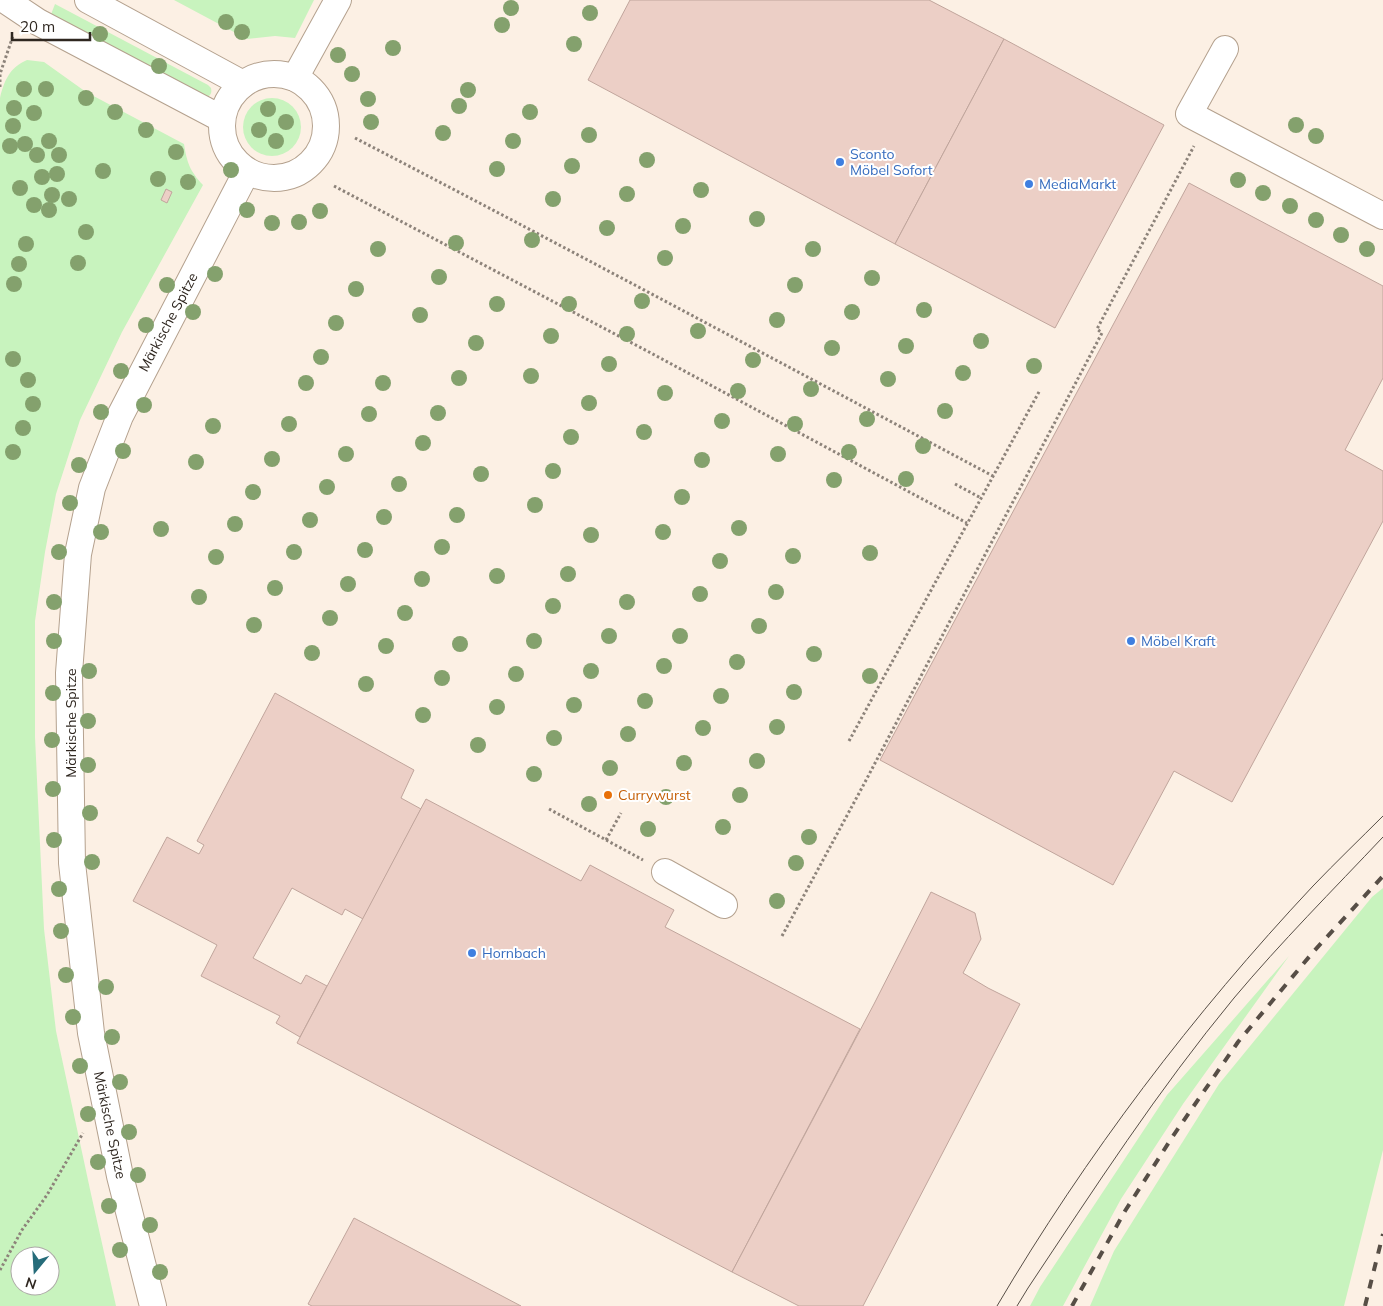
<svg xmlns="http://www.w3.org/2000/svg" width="1383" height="1306" font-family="Mulish,sans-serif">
	<rect width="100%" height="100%" fill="#fcf0e4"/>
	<!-- green -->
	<g fill="#c8f3be" fill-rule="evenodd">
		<polygon points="174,0 314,0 295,38 275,36 247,39"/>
		<path d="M55 4 208 85 211 88C212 93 211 95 206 98L50 17Z"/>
		<path d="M27 60 44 62 86 92 184 144C187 163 190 171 203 185L122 332 80 420 56 494 45 552 35 621V737L44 929 56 1031 91 1194 116 1306H0V98C4 81 10 67 27 60ZM20 1256H50V1286H20Z"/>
		<circle cx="272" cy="127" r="29"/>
		<polygon points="1383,888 1383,1150 1344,1306 1090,1306 1114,1251 1219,1084 1372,897"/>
		<polygon points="1289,956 1183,1104 1121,1199 1063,1306 1030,1306 1040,1287 1167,1095"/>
	</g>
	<!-- building -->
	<g fill="#eccfc6" stroke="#c0a59c">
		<polygon points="630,0 929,0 1004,39 895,244 588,80"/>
		<polygon points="1004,39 1164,125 1055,328 895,244"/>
		<polygon points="1189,183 1383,286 1383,378 1345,450 1383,471 1383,521 1232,802 1174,771 1113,885 880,760"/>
		<polygon points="166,189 172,192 167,203 161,200"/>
		<polygon points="275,693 414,770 401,798 421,809 363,919 345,909 342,915 292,888 253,958 301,984 306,975 327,986 300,1037 276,1023 280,1016 201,976 217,945 133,901 167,837 199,854 204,845 197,841"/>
		<polygon points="426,799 581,881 590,865 674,910 665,927 860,1029 732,1272 297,1043"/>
		<polygon points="931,892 975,913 981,939 963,973 988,988 1020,1004 863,1306 799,1306 732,1272 874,1004"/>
		<polygon points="354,1218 521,1306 312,1306 308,1304"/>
	</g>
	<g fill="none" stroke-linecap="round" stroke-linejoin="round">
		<defs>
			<g id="minor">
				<polyline points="5,0 38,22 222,119"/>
				<polyline points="88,0 243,84"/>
				<polyline points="1225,49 1189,114 1383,216"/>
				<circle cx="274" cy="126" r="52"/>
				<polyline points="295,78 338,0"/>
				<polyline points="665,872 724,905"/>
				<polyline points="153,1306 120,1176 91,1033 72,863 69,673 78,554 92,488 120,416 247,171"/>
			</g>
		</defs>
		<!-- minor casing -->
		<use href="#minor" stroke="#b4a18e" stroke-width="28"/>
		<!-- path -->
		<g stroke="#8d837a" stroke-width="3" stroke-dasharray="2.5 2.5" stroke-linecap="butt">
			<polyline points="0,87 0,74 13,36"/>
			<path d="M355 138C569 249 781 363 993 476"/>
			<polyline points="216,145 230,152"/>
			<polyline points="334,186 649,352 967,523"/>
			<polyline points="955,484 981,498"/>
			<polyline points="849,741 1040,390"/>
			<polyline points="549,809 643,860"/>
			<polyline points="606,840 621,813"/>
			<polyline points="782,936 864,784 1102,333 1097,329 1194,146"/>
			<polyline points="0,1270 22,1230 47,1195 83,1133"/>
		</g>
		<!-- minor -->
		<use href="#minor" stroke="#fff" stroke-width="26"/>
		<!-- tram -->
		<g stroke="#574e46" stroke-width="1">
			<path d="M997 1306C1086 1155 1193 1014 1313 886 1336 862 1360 839 1383 816"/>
			<path d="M1017 1306 1028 1288C1094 1189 1158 1090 1234 998 1281 942 1333 890 1383 837"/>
		</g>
		<!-- rail -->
		<g stroke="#574e46" stroke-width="4" stroke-dasharray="9 9" stroke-linecap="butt">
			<polyline points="1072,1306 1125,1211 1173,1136 1238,1042 1314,951 1383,876"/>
			<polyline points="1365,1306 1383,1234"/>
		</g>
	</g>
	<!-- trees -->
	<g fill="#84a16d">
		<circle cx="511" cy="8" r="8"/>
		<circle cx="590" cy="13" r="8"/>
		<circle cx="226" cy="22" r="8"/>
		<circle cx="502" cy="25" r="8"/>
		<circle cx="242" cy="32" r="8"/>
		<circle cx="100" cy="34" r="8"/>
		<circle cx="574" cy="44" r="8"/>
		<circle cx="393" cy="48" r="8"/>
		<circle cx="338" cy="55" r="8"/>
		<circle cx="159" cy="66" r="8"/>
		<circle cx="352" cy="74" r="8"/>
		<circle cx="24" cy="89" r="8"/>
		<circle cx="46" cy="89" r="8"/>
		<circle cx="468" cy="90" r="8"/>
		<circle cx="86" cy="98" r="8"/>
		<circle cx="368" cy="99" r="8"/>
		<circle cx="459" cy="106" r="8"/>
		<circle cx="14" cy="108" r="8"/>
		<circle cx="268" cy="109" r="8"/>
		<circle cx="115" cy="112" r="8"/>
		<circle cx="530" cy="112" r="8"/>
		<circle cx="34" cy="113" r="8"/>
		<circle cx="286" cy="122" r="8"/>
		<circle cx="371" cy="122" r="8"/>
		<circle cx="1296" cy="125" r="8"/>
		<circle cx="13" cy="126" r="8"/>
		<circle cx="146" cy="130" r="8"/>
		<circle cx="259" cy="130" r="8"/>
		<circle cx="443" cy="133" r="8"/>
		<circle cx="589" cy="135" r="8"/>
		<circle cx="1316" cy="136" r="8"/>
		<circle cx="49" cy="141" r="8"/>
		<circle cx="276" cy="141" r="8"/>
		<circle cx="513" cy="141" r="8"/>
		<circle cx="25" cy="144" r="8"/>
		<circle cx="10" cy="146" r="8"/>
		<circle cx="176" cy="152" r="8"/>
		<circle cx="37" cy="155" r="8"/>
		<circle cx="59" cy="155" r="8"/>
		<circle cx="647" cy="160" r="8"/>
		<circle cx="572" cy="166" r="8"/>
		<circle cx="497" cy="169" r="8"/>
		<circle cx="231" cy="170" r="8"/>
		<circle cx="103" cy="171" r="8"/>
		<circle cx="57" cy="174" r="8"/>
		<circle cx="42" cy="177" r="8"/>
		<circle cx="158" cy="179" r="8"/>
		<circle cx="1238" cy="180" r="8"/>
		<circle cx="188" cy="182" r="8"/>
		<circle cx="20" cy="188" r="8"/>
		<circle cx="701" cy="190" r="8"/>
		<circle cx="1263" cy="193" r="8"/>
		<circle cx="627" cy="194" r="8"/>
		<circle cx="52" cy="195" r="8"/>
		<circle cx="69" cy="199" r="8"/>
		<circle cx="553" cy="199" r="8"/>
		<circle cx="34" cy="205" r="8"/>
		<circle cx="1290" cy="206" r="8"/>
		<circle cx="49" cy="210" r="8"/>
		<circle cx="247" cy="210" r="8"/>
		<circle cx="320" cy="211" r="8"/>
		<circle cx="757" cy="219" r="8"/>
		<circle cx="1316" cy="220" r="8"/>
		<circle cx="299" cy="222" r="8"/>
		<circle cx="272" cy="223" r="8"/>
		<circle cx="683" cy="226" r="8"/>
		<circle cx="607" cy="228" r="8"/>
		<circle cx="86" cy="232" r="8"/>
		<circle cx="1341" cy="235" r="8"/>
		<circle cx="532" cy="240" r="8"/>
		<circle cx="456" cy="243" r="8"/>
		<circle cx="26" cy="244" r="8"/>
		<circle cx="378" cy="249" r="8"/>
		<circle cx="813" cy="249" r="8"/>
		<circle cx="1367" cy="249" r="8"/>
		<circle cx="665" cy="258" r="8"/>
		<circle cx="78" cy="263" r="8"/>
		<circle cx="19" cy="264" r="8"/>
		<circle cx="215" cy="274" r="8"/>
		<circle cx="439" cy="277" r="8"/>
		<circle cx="872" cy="278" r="8"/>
		<circle cx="14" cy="284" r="8"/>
		<circle cx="167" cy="285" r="8"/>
		<circle cx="795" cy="285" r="8"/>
		<circle cx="356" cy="289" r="8"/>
		<circle cx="642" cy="301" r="8"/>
		<circle cx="497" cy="304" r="8"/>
		<circle cx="569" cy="304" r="8"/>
		<circle cx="924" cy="310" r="8"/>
		<circle cx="193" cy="312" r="8"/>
		<circle cx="852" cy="312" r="8"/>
		<circle cx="420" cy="315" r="8"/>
		<circle cx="777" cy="320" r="8"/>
		<circle cx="336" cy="323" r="8"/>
		<circle cx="146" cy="325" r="8"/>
		<circle cx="698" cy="331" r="8"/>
		<circle cx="627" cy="334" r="8"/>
		<circle cx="551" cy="336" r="8"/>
		<circle cx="981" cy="341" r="8"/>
		<circle cx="476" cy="343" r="8"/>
		<circle cx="906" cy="346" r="8"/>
		<circle cx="832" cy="348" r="8"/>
		<circle cx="321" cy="357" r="8"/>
		<circle cx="13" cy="359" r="8"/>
		<circle cx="753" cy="360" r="8"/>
		<circle cx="609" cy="364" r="8"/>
		<circle cx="1034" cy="366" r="8"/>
		<circle cx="121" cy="371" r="8"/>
		<circle cx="963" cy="373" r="8"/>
		<circle cx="531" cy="376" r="8"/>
		<circle cx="459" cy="378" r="8"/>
		<circle cx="888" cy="379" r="8"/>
		<circle cx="28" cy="380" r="8"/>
		<circle cx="306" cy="383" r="8"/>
		<circle cx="383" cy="383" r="8"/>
		<circle cx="811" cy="389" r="8"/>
		<circle cx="738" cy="391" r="8"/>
		<circle cx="665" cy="393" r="8"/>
		<circle cx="589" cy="403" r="8"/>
		<circle cx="33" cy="404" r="8"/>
		<circle cx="144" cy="405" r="8"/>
		<circle cx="945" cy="411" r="8"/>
		<circle cx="101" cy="412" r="8"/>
		<circle cx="438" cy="413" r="8"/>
		<circle cx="369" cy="414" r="8"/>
		<circle cx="867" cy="419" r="8"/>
		<circle cx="722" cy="421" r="8"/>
		<circle cx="289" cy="424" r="8"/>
		<circle cx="795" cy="424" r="8"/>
		<circle cx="213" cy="426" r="8"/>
		<circle cx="23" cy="428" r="8"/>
		<circle cx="644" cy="432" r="8"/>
		<circle cx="571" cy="437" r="8"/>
		<circle cx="423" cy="443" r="8"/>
		<circle cx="923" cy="446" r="8"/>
		<circle cx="123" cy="451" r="8"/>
		<circle cx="13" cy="452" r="8"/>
		<circle cx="849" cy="452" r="8"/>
		<circle cx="346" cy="454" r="8"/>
		<circle cx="778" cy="454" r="8"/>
		<circle cx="272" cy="459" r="8"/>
		<circle cx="702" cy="460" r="8"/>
		<circle cx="196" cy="462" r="8"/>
		<circle cx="79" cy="465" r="8"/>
		<circle cx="553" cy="471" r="8"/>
		<circle cx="481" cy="474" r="8"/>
		<circle cx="906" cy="479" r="8"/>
		<circle cx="834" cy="480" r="8"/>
		<circle cx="399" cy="484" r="8"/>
		<circle cx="327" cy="487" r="8"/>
		<circle cx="253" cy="492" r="8"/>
		<circle cx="682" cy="497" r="8"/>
		<circle cx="70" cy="503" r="8"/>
		<circle cx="535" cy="505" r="8"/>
		<circle cx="457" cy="515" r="8"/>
		<circle cx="384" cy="517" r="8"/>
		<circle cx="310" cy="520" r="8"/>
		<circle cx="235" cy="524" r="8"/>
		<circle cx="739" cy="528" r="8"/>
		<circle cx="161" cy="529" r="8"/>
		<circle cx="101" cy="532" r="8"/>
		<circle cx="663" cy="532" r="8"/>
		<circle cx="591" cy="535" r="8"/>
		<circle cx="442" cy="547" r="8"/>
		<circle cx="365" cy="550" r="8"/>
		<circle cx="59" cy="552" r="8"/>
		<circle cx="294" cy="552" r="8"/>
		<circle cx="870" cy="553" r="8"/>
		<circle cx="793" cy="556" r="8"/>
		<circle cx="216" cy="557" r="8"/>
		<circle cx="720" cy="561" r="8"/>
		<circle cx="568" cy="574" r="8"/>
		<circle cx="497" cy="576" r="8"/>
		<circle cx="422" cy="579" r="8"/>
		<circle cx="348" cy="584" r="8"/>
		<circle cx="275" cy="588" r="8"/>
		<circle cx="776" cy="592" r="8"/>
		<circle cx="700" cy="594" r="8"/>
		<circle cx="199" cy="597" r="8"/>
		<circle cx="54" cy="602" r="8"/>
		<circle cx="627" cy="602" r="8"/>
		<circle cx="553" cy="606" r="8"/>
		<circle cx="405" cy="613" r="8"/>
		<circle cx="330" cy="618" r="8"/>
		<circle cx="254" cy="625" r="8"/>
		<circle cx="759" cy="626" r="8"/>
		<circle cx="609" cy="636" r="8"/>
		<circle cx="680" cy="636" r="8"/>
		<circle cx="54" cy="641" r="8"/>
		<circle cx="534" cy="641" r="8"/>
		<circle cx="460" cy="644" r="8"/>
		<circle cx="386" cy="646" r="8"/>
		<circle cx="312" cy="653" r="8"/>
		<circle cx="814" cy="654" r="8"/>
		<circle cx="737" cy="662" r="8"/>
		<circle cx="664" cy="666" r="8"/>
		<circle cx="89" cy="671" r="8"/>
		<circle cx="591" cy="671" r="8"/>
		<circle cx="516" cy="674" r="8"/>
		<circle cx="870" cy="676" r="8"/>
		<circle cx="442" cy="678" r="8"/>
		<circle cx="366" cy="684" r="8"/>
		<circle cx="794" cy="692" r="8"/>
		<circle cx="53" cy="693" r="8"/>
		<circle cx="721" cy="696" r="8"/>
		<circle cx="645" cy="701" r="8"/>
		<circle cx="574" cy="705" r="8"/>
		<circle cx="497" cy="707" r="8"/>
		<circle cx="423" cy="715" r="8"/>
		<circle cx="88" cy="721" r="8"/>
		<circle cx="777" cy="727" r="8"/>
		<circle cx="703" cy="728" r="8"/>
		<circle cx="628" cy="734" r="8"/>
		<circle cx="554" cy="738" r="8"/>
		<circle cx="52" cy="740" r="8"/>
		<circle cx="478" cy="745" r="8"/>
		<circle cx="757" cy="761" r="8"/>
		<circle cx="684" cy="763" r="8"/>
		<circle cx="88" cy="765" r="8"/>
		<circle cx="610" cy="768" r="8"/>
		<circle cx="534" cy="774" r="8"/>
		<circle cx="53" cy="789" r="8"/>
		<circle cx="740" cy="795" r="8"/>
		<circle cx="666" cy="797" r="8"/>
		<circle cx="589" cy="804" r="8"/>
		<circle cx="90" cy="813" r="8"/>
		<circle cx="723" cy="827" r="8"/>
		<circle cx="648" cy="829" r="8"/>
		<circle cx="809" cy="837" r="8"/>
		<circle cx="54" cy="840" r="8"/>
		<circle cx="92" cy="862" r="8"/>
		<circle cx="796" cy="863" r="8"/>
		<circle cx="59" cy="889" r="8"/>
		<circle cx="777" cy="901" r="8"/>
		<circle cx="61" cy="931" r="8"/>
		<circle cx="66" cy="975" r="8"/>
		<circle cx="106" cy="987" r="8"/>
		<circle cx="73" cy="1017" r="8"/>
		<circle cx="112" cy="1037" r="8"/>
		<circle cx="80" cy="1066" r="8"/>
		<circle cx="120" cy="1082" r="8"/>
		<circle cx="88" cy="1114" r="8"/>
		<circle cx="129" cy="1132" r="8"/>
		<circle cx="98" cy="1162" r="8"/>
		<circle cx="138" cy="1175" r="8"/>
		<circle cx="109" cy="1206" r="8"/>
		<circle cx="150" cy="1225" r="8"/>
		<circle cx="120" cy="1250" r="8"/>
		<circle cx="160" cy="1272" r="8"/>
	</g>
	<!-- markers -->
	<g fill="#3f7fe0" stroke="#fff" stroke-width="2">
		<circle cx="840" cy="162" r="5"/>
		<circle cx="1029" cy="184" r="5"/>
		<circle cx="1131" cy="641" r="5"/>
		<circle cx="472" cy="953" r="5"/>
	</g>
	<circle fill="#e8710a" stroke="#fff" stroke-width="2" cx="608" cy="795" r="5"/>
	<g text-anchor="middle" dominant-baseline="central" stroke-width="4" stroke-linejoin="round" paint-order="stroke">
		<!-- shop labels -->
		<g font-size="14" fill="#366cbe" stroke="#fff" text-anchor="start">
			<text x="850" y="154">Sconto<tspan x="850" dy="16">Möbel Sofort</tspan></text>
			<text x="1039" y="184">MediaMarkt</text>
			<text x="1141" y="641">Möbel Kraft</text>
			<text x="482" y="953">Hornbach</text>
		</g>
		<!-- street labels -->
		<g font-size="14" fill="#2f2720" stroke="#fff">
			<text transform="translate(168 322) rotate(-62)">Märkische Spitze</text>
			<text transform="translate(71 723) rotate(-90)">Märkische Spitze</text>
			<text transform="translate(110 1125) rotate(78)">Märkische Spitze</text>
		</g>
		<!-- food labels -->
		<g font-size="14" fill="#c56008" stroke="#fff" text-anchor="start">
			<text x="618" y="795">Currywurst</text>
		</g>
	</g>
	<!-- north arrow -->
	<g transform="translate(35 1271) rotate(198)"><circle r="24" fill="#ffffff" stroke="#aca9a6"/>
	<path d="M0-4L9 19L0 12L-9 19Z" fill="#266c7a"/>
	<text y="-8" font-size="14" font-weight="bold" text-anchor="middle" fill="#2f2720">N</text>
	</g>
	<!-- scale -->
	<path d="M12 32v8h78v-8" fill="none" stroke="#2f2720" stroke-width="2.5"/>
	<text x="20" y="32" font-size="15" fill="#2f2720" stroke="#ffffff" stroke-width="4" paint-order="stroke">20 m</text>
</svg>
